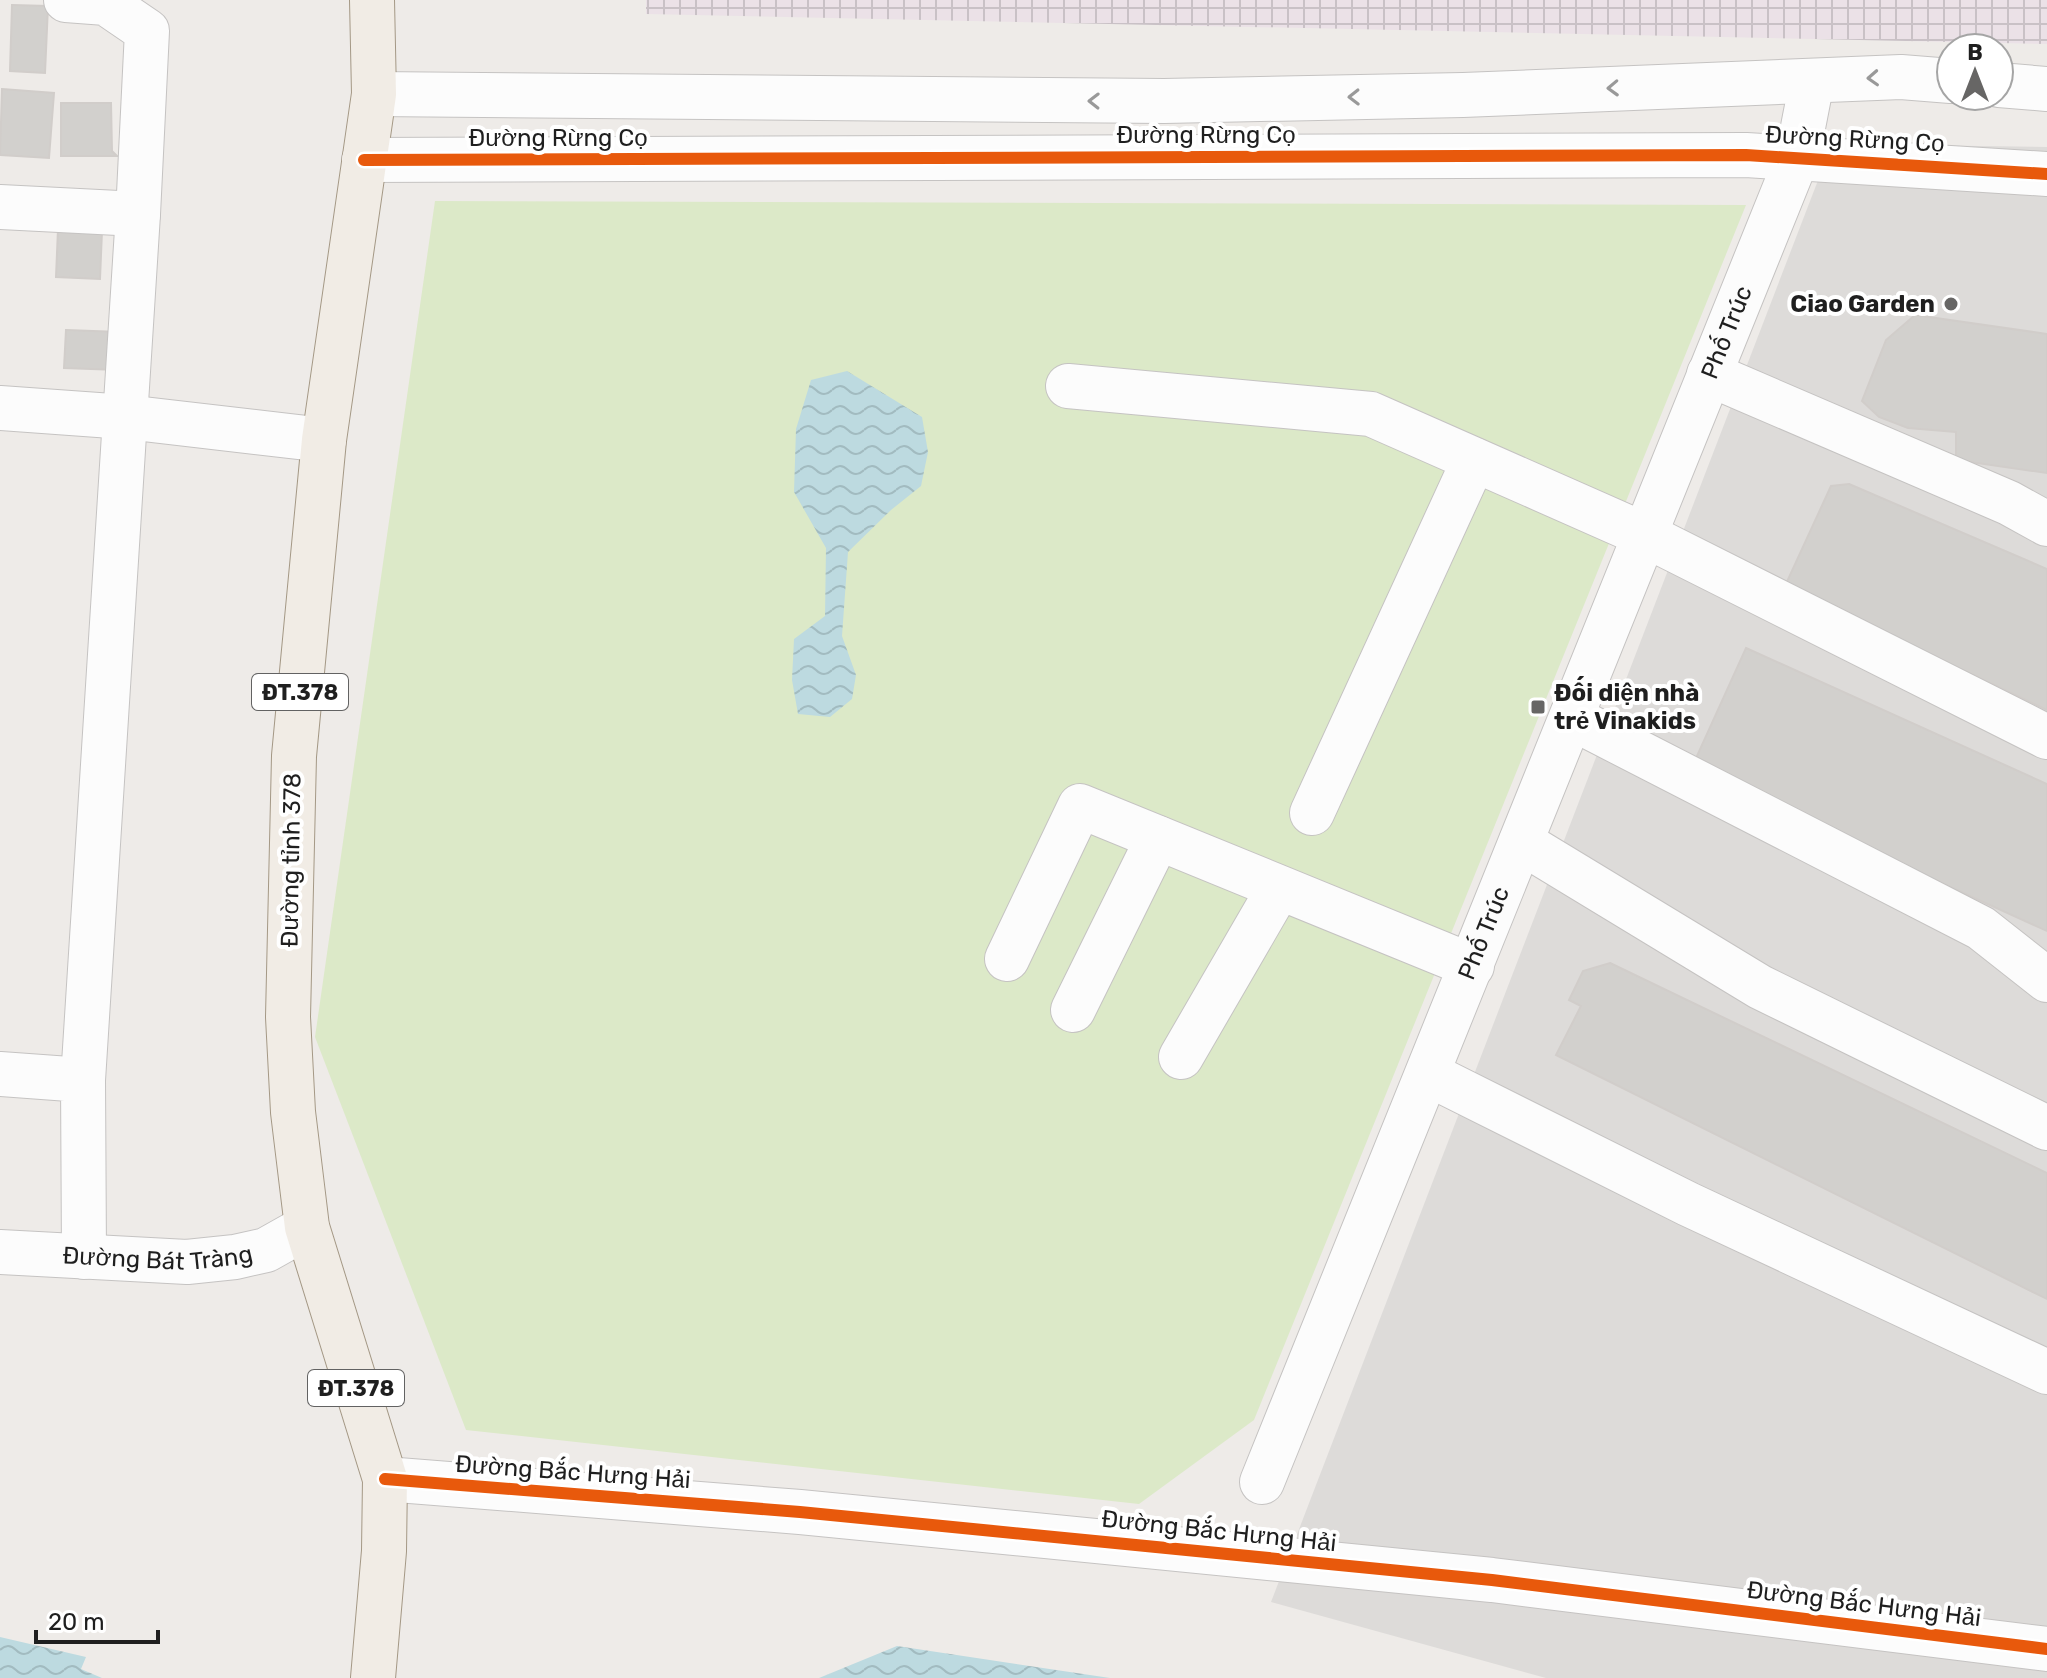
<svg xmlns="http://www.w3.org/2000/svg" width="2047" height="1678" font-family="Rubik,sans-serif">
	<defs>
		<pattern id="industrial-grid" width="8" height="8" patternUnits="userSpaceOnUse" patternTransform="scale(2)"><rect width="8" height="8" fill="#ebe1e7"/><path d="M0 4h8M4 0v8" fill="none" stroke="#c9c1c6"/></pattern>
		<pattern id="water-waves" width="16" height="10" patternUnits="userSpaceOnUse" patternTransform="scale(2)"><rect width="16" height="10" fill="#bddae0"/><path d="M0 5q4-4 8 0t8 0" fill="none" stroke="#a2bbc0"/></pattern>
	</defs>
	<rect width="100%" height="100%" fill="#eeebe8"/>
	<!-- residential -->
	<polygon fill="#dddbd9" points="1832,144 2047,147 2047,1678 1546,1678 1271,1602"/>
	<!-- industrial -->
	<polygon fill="url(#industrial-grid)" points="646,0 2047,0 2047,44 646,14"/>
	<!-- grass -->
	<polygon fill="#dce9c8" points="435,201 1746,205 1254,1420 1139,1504 466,1430 315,1037"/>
	<!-- water -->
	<g fill="url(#water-waves)">
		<polygon points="847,371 922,417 928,452 921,486 891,510 848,552 842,636 856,675 852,699 830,717 798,714 792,680 794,639 825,616 826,548 794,492 796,429 811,380"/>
		<polygon points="0,1637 86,1657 81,1669 102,1678 0,1678"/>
		<polygon points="897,1646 1110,1678 819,1678"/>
	</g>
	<!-- building -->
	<g fill="#d2d0cd" stroke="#d1cdca" stroke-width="2">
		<polygon points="12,5 48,6 45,73 10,71"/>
		<polygon points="2,89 54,93 49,158 0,155"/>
		<polygon points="61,103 111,103 112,151 117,156 61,156"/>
		<polygon points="58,229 102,231 100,279 56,277"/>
		<polygon points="1915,315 2047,334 2047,473 1956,460 1956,432 1908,428 1879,417 1862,401 1886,340"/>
		<polygon points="66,330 119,332 118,370 64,368"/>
		<polygon points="1849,484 2047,569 2047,710 1785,586 1831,486"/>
		<polygon points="1746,648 2047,784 2047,931 1707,776 1697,756"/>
		<polygon points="1610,963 2047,1173 2047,1299 1556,1055 1581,1006 1569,1000 1583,971"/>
	</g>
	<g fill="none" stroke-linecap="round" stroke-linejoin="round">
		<defs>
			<g id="minor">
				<polyline points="66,0 106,3 147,31 138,214 83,1080"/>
				<polyline points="1999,85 2047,89"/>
				<polyline points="374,94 1164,101 1463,95 1901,77 1951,81"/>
				<polyline points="364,160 1746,155 2047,174"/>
				<polyline points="0,207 138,214"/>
				<polyline points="1709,374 2009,503 2047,524"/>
				<polyline points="1068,386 1371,414 1645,535 2047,737"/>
				<polyline points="0,408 126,417 324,440"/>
				<polyline points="1572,718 1981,928 2047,980"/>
				<polyline points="1312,813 1474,460"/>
				<polyline points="1521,842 1760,987 2047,1128"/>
				<polyline points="1007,959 1080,806 1472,966"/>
				<polyline points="1073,1010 1158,838"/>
				<polyline points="1181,1057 1279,888"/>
				<polyline points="0,1074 83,1080 84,1257"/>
				<polyline points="1428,1074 1688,1204 2047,1372"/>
				<path id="s1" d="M0 1252 187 1262 235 1257 266 1250 307 1227"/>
				<polyline points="385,1479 800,1512 1492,1580 2047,1649"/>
				<path id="s2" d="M1262 1482 1797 158 1812 81"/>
			</g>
			<polyline id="major" points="372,0 374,94 324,440 294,756 288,1017 293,1112 307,1227 385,1479 384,1551 373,1678"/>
		</defs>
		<!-- minor casing -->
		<use href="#minor" stroke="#c5c3c2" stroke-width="46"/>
		<!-- major casing -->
		<use href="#major" stroke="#a49885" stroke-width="46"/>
		<!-- minor -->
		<use href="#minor" stroke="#fcfcfc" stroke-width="44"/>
		<!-- major -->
		<use href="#major" stroke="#f1ece5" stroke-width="44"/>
		<defs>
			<g id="cycleway">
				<polyline points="364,160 1746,155 2047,174"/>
				<polyline points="385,1479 800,1512 1492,1580 2047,1649"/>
			</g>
		</defs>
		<!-- cycleway casing -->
		<use href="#cycleway" stroke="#fff" stroke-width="17"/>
		<!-- cycleway -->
		<use href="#cycleway" stroke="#e8590c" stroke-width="12"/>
	</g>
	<!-- one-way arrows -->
	<defs><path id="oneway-chevron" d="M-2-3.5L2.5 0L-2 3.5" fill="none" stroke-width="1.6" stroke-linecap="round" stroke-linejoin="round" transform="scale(2)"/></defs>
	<g stroke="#999">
		<use href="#oneway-chevron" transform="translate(1873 78) rotate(177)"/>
		<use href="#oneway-chevron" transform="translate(1613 88) rotate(178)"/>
		<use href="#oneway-chevron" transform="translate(1354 97) rotate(179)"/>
		<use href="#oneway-chevron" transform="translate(1094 101) rotate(-179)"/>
	</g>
	<!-- markers -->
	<g fill="#676665" stroke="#fff" stroke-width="3">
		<circle cx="1951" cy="304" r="8"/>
		<rect x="1530" y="699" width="16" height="16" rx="4"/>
	</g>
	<g text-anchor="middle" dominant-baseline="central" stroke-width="8" stroke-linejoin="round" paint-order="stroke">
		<!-- shield labels -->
		<g fill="#fff" stroke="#626262" stroke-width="2">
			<rect x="252" y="674" width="96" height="36" rx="6"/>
			<rect x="308" y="1370" width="96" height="36" rx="6"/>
		</g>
		<g font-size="22" font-weight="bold" fill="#1f1f1f">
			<text x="300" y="692">ĐT.378</text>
			<text x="356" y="1388">ĐT.378</text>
		</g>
		<!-- street labels -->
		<g font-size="24" fill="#1f1f1f" stroke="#fff">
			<text x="1206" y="135">Đường Rừng Cọ</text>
			<text x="558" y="138">Đường Rừng Cọ</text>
			<text transform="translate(1855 139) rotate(3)">Đường Rừng Cọ</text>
			<text stroke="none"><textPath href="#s2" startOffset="1240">Phố Trúc</textPath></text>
			<text transform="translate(291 860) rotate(-89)">Đường tỉnh 378</text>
			<text stroke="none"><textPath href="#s2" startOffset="592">Phố Trúc</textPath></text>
			<text stroke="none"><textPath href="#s1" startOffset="158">Đường Bát Tràng</textPath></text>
			<text transform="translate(573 1472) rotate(4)">Đường Bắc Hưng Hải</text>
			<text transform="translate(1219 1531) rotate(6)">Đường Bắc Hưng Hải</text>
			<text transform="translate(1864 1604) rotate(7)">Đường Bắc Hưng Hải</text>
		</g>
		<!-- poi labels -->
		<g font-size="24" font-weight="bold" fill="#1f1f1f" stroke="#fff" text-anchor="end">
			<text x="1935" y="304">Ciao Garden</text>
			<text x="1554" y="693" text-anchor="start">Đối diện nhà<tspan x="1554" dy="28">trẻ Vinakids</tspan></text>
		</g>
	</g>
	<!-- north arrow -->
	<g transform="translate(1975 72)"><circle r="38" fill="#ffffff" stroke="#a5a5a5" stroke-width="2"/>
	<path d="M0-6L14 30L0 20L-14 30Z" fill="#676665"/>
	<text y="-12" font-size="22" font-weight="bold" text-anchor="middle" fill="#1f1f1f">B</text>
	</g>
	<!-- scale -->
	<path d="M36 1630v12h122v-12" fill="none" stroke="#1f1f1f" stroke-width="4"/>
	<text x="48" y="1630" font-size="24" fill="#1f1f1f" stroke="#ffffff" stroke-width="6" paint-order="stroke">20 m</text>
</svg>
